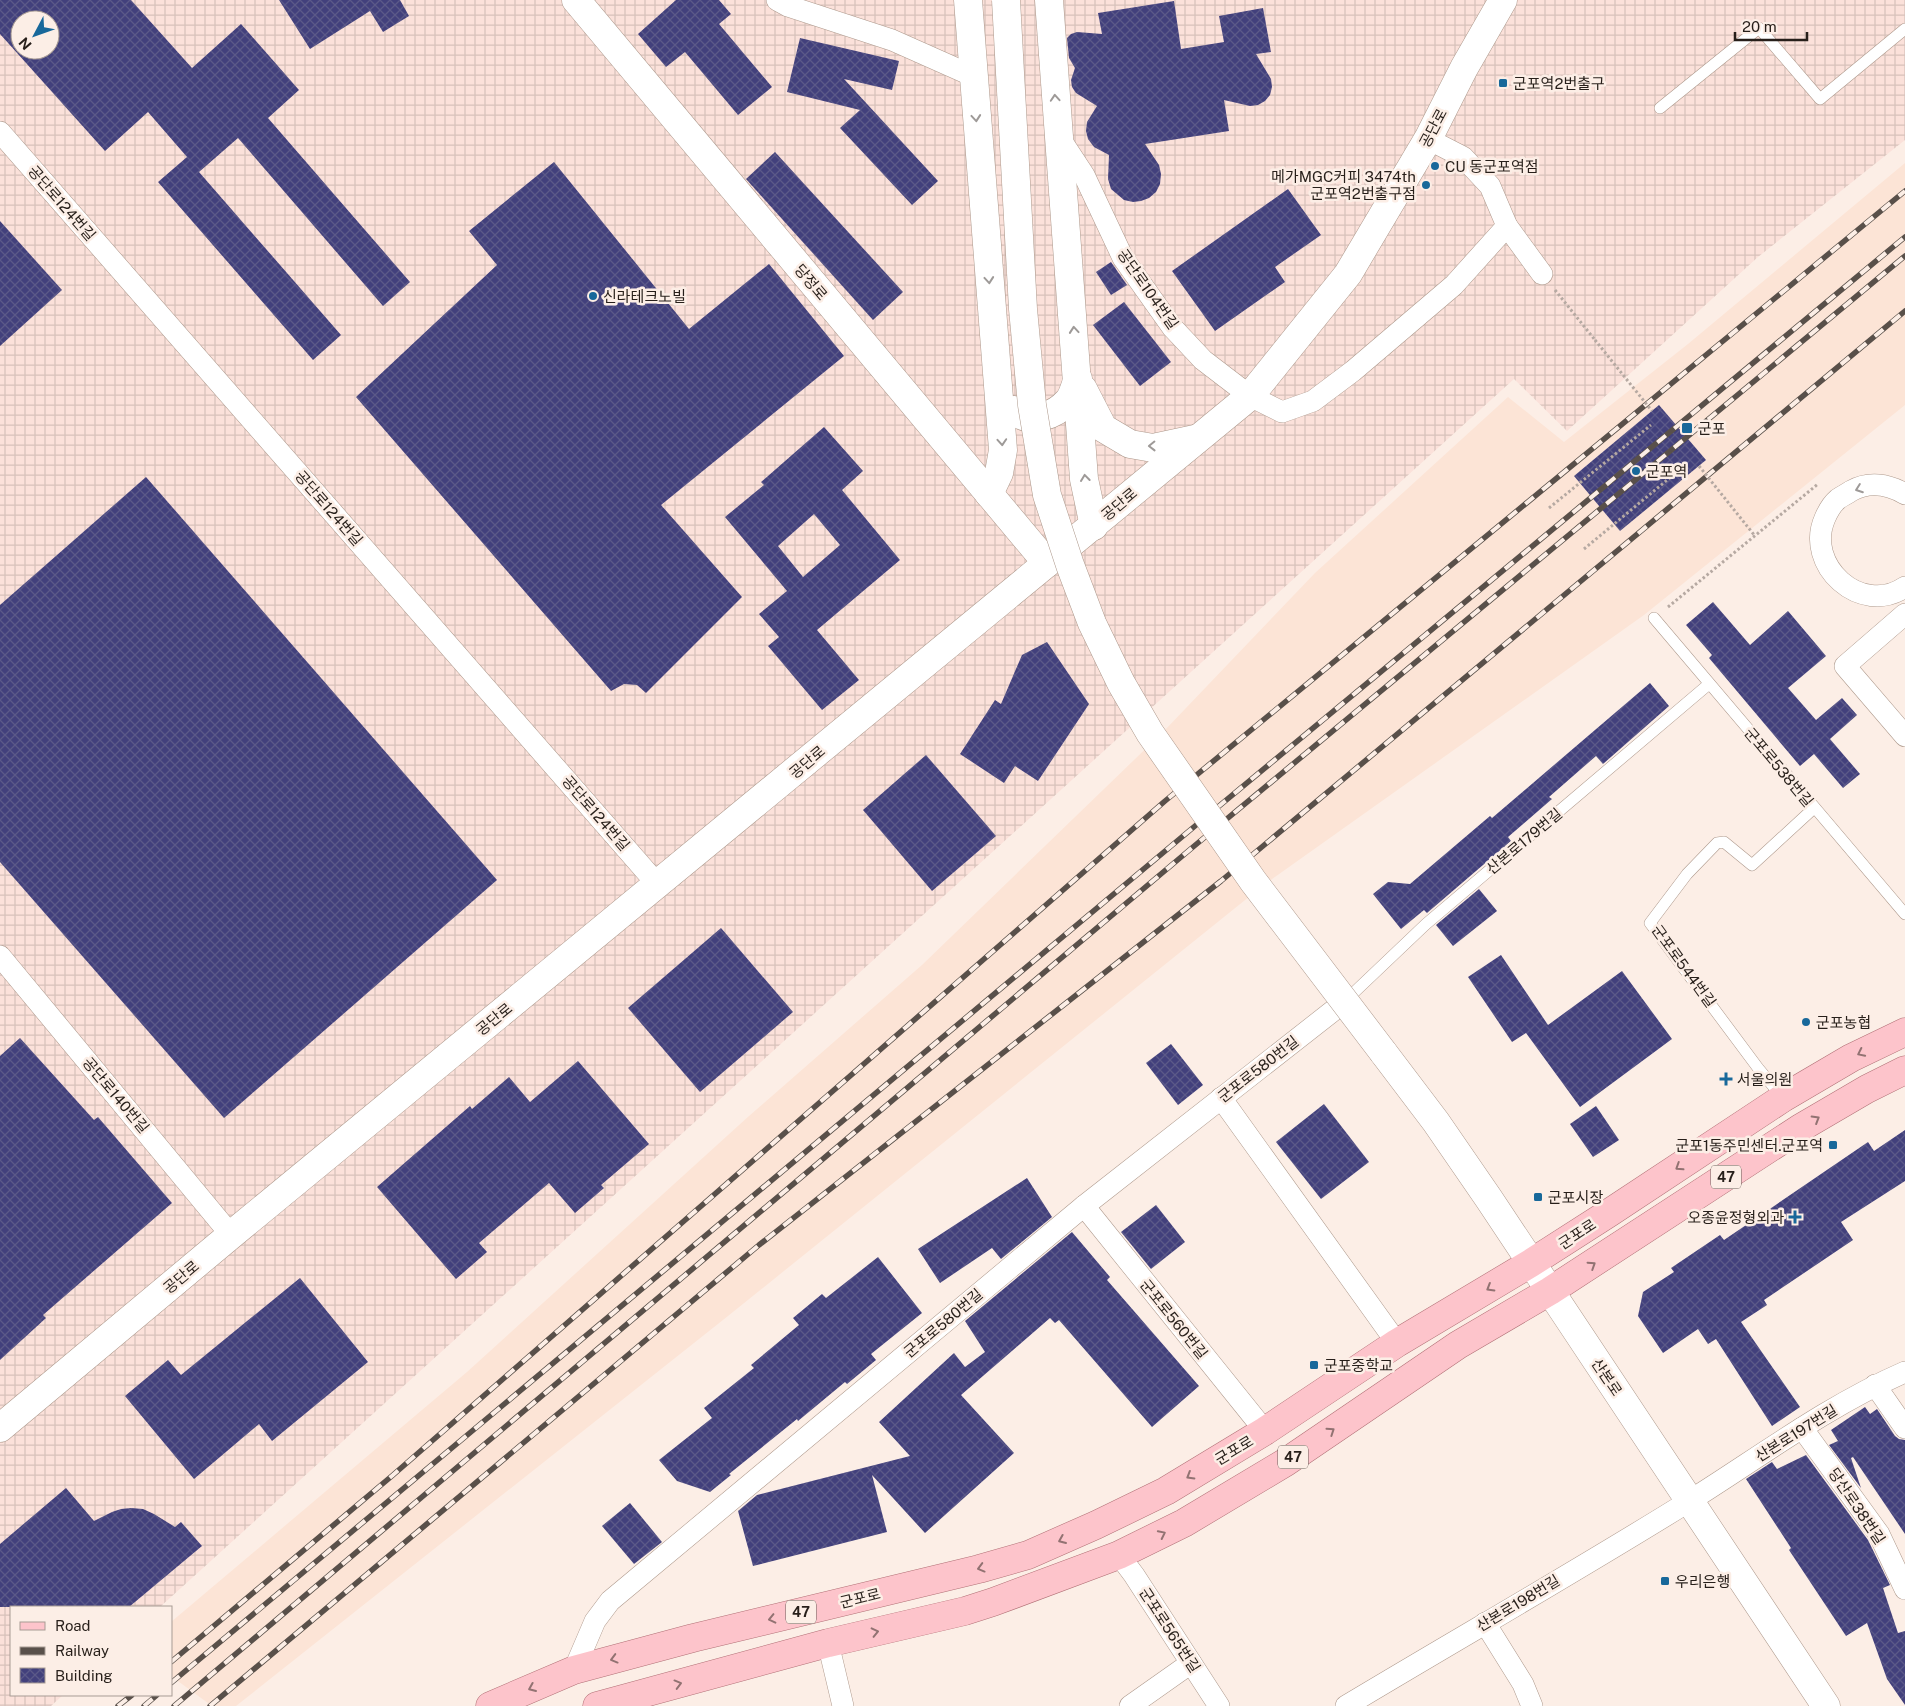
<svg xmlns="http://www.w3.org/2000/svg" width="1905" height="1706" font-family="'Public Sans','Noto Sans KR',sans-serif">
	<defs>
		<pattern id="industrial-grid" width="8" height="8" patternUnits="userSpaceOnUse" patternTransform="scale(1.25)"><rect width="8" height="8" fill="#fbe1da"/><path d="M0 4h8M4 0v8" fill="none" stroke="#d7c1ba"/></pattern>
		<pattern id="building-cross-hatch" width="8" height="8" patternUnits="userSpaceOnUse" patternTransform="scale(1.25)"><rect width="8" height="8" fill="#42407c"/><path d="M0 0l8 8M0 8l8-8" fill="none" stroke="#5b5988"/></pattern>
	</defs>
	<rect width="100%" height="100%" fill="#fceee6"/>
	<!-- built -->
	<polygon fill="#fce4d6" points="1905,163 1905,405 1644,615 1265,884 728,1316 236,1706 212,1706 171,1676 171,1622 467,1372 749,1116 922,965 1164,731 1315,573 1508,397 1564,442 1688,344"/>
	<!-- industrial -->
	<path fill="url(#industrial-grid)" fill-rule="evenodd" d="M0 0H1905V140L1758 257 1567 431 1514 379 160 1607H11V1695H63L51 1706H0ZM20 20H50V50H20Z"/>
	<!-- building -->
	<g fill="url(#building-cross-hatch)" fill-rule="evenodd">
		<path d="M0 0H131L192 68 241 24 299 90 268 118 410 282 383 306 238 138 199 172 341 335 313 360 158 182 187 157 148 112 105 151 0 34ZM20 20H50V50H20Z"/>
		<polygon points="279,0 400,0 409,16 383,32 370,11 310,49"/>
		<polygon points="676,0 719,0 731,14 719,24 772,87 738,115 685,52 666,67 638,34"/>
		<polygon points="1174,1 1181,49 1224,42 1219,16 1263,8 1271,52 1256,54 1271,79 1272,87 1270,95 1265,101 1258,105 1250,106 1224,100 1229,131 1145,144 1159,165 1161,174 1160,184 1156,192 1149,198 1141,201 1133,202 1124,200 1111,189 1108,179 1109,155 1094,147 1088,139 1086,131 1087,122 1097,106 1076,93 1072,87 1071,80 1075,68 1069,58 1067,38 1071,34 1077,32 1102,34 1098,13"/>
		<polygon points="800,38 899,61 892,90 844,79 938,181 912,205 840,128 860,110 787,92"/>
		<polygon points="775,152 903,292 873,320 746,179"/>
		<polygon points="554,162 689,329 769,264 844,356 661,505 742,597 646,693 637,685 624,684 611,691 356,397 497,265 469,231"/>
		<polygon points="1288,189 1321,235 1275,267 1285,282 1215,331 1172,271"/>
		<polygon points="0,221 62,290 0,346"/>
		<polygon points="1111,262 1127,285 1111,295 1096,272"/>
		<polygon points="1124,302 1171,362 1140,386 1093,325"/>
		<polygon points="1659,405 1706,460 1620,531 1574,476"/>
		<path d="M824 427 863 471 842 490 900 560 817 630 859 680 822 710 768 646 779 637 759 614 787 591 725 517 764 485 761 482ZM814 514 840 545 803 577 778 546Z"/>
		<polygon points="146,477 497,880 224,1118 0,862 0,605"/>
		<polygon points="1713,602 1750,645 1788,611 1826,656 1788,688 1816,720 1842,698 1857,715 1830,739 1860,774 1843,788 1814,754 1800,766 1709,658 1712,655 1686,625"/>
		<polygon points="1047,642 1089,704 1038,781 1015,766 1004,783 960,754 995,700 1001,704 1022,655"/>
		<polygon points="1650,683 1669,706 1603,764 1596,756 1549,797 1552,799 1508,837 1511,841 1427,913 1424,910 1401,929 1373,894 1388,882 1410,884 1490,816 1492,818"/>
		<polygon points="926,755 996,836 932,891 863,810"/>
		<polygon points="1479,889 1497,911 1453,946 1436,925"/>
		<polygon points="721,928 793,1012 700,1092 628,1008"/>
		<polygon points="1501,955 1548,1025 1622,971 1672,1039 1580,1107 1526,1033 1512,1042 1468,977"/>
		<polygon points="20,1038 94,1120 98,1117 172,1203 43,1315 46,1318 0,1360 0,1056"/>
		<polygon points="1171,1044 1203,1085 1178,1105 1146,1063"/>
		<polygon points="578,1061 649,1144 601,1185 604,1188 575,1213 549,1183 479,1243 487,1252 456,1279 377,1187 470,1106 472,1109 509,1077 530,1102"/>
		<polygon points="1324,1104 1369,1162 1321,1199 1276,1142"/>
		<polygon points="1596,1106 1619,1140 1593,1157 1570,1124"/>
		<polygon points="1905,1130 1905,1181 1841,1222 1853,1240 1764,1300 1767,1305 1741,1322 1800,1407 1772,1426 1716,1339 1708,1344 1698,1329 1663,1353 1638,1316 1643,1292 1674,1272 1671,1268 1720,1235 1724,1240 1868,1142 1874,1151"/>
		<polygon points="1027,1178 1052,1217 1001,1259 992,1248 940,1283 918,1249"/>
		<polygon points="1156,1205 1185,1242 1151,1269 1121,1232"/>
		<polygon points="1072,1232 1110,1277 1107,1280 1199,1386 1152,1427 1059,1320 1055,1323 1050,1318 961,1395 1014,1453 925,1533 872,1475 887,1532 753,1566 738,1511 757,1495 910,1456 879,1422 954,1353 965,1367 985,1352 965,1321"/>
		<polygon points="878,1257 922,1313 871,1354 876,1360 847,1384 845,1382 798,1421 797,1419 729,1474 731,1475 710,1492 677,1481 659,1460 712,1418 704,1408 754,1368 751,1365 799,1325 793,1318 822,1294 826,1298"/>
		<polygon points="300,1278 368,1362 272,1441 259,1424 194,1479 125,1396 168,1360 181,1375"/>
		<polygon points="1865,1407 1870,1414 1877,1409 1895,1436 1899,1439 1905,1440 1905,1534 1853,1457 1851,1458 1861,1488 1829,1445 1838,1441 1831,1430"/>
		<polygon points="1806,1455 1868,1540 1890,1585 1883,1588 1898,1633 1905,1631 1905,1705 1887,1679 1867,1623 1846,1636 1789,1550 1791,1548 1746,1479 1772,1462 1777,1469"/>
		<polygon points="66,1488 94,1521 112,1512 121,1509 131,1508 143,1509 154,1514 175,1527 181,1522 202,1546 129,1607 0,1607 0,1544"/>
		<polygon points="630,1503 662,1542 634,1564 602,1526"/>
	</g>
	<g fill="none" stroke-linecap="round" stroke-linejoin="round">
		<defs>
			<g id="lane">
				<polyline points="1660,108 1759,28 1820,99 1905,29"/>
				<polyline points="1654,618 1905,914"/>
				<polyline points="1345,1001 1426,924 1709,684"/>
				<polyline points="1783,1098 1758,1068 1650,923 1687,874 1717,843 1724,842 1752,865 1814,808"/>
			</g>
			<g id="street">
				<polyline points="777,0 788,6 892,40 973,76"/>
				<polyline points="0,132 658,885"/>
				<polyline points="1059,137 1084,175 1123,258 1172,327 1203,360 1250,396 1282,412 1313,401 1353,371 1454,285 1507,226 1490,186 1463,157 1428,139"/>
				<polyline points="1507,226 1542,274"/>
				<path d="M1905 494C1888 484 1869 481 1851 491 1847 494 1842 496 1838 499 1832 504 1828 511 1825 518 1804 565 1861 617 1905 587"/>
				<polyline points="1905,614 1845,666 1905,736"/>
				<polyline points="0,956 231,1235"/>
				<polyline points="1221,1098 1397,1343"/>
				<polyline points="1084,1206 1265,1431"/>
				<polyline points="1875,1385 1905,1428"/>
				<polyline points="1802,1428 1879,1534 1905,1589"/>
				<polyline points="1119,1555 1134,1575 1219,1706"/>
				<polyline points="1485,1623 1523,1684 1532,1706"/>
				<polyline points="828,1643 843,1706"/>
				<polyline points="574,1670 595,1621 610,1601 1084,1206 1343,1003"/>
				<polyline points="1130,1706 1191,1663"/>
				<path d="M1346 1706C1461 1637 1577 1571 1691 1500 1761 1456 1829 1405 1905 1372"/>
			</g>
			<g id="secondary">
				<polyline points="576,0 1047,563"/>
				<polyline points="968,0 1003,450 999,473 989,494"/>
				<polyline points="1049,0 1084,479 1094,526"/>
				<polyline points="1083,389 1103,428 1130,444 1153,448 1195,439"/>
				<path d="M1014 410C1029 426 1056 415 1068 401 1073 396 1075 385 1078 379"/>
				<polyline points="1383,1052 1436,1122 1489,1199 1826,1706"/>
				<polyline points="0,1428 231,1235 1250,396 1348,274 1428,139 1464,68 1503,0"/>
			</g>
			<g id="primary">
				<polyline points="490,1706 574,1670 693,1638 979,1569 1028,1555 1096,1525 1166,1491 1265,1431 1397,1343 1531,1263 1609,1213 1783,1098 1851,1058 1905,1032"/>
				<polyline points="597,1706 828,1643 965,1611 993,1602 1119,1555 1184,1523 1286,1462 1458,1345 1550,1291 1802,1127 1867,1089 1905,1070"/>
			</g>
		</defs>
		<!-- lane casing -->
		<use href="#lane" stroke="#ae998c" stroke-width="12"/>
		<!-- street casing -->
		<use href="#street" stroke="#ae998c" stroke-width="22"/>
		<!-- secondary casing -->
		<use href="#secondary" stroke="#ae998c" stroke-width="29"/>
		<!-- primary casing -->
		<use href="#primary" stroke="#b17076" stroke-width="29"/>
		<!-- path -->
		<g stroke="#b6a9a2" stroke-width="3" stroke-dasharray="2.5 2.5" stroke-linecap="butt">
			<polyline points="1555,290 1595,340"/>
			<polyline points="1549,508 1651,425"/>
			<polyline points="1584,549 1684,466"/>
			<polyline points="1668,607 1818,484"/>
		</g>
		<!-- lane -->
		<use href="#lane" stroke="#fff" stroke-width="11"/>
		<!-- street -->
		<use href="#street" stroke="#fff" stroke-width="21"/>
		<!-- secondary -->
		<use href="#secondary" stroke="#fff" stroke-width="28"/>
		<!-- primary -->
		<use href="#primary" stroke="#fdc4cb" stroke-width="28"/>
		<defs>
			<g id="rail">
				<polyline points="171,1662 393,1475 1165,801 1905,191"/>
				<polyline points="171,1683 1195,826 1905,237"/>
				<polyline points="118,1706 132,1695"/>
				<polyline points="144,1706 157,1695"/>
				<polyline points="174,1706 1193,847 1905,256"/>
				<polyline points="210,1706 759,1245 1221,881 1905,311"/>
			</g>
		</defs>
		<!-- rail casing -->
		<use href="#rail" stroke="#59504a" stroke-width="5.5"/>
		<!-- rail -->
		<use href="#rail" stroke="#fceee6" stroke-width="4" stroke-dasharray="11" stroke-linecap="butt"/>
		<defs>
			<polyline id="secondary-bridge" points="1006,0 1023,309 1032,405 1047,495 1070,565 1092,623 1121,683 1150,733 1253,881 1383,1052"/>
		</defs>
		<!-- secondary-bridge casing -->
		<use href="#secondary-bridge" stroke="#ae998c" stroke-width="29" stroke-linecap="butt"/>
		<!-- path-bridge -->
		<g stroke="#b6a9a2" stroke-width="3" stroke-dasharray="2.5 2.5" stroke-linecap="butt">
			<polyline points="1595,340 1652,411"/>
			<polyline points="1699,466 1755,536"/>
		</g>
		<!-- secondary-bridge -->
		<use href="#secondary-bridge" stroke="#fff" stroke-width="28"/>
	</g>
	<!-- one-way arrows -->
	<defs><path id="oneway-chevron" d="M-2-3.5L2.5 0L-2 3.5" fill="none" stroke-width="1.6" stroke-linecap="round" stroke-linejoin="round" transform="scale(1.25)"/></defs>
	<g stroke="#9e9a98">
		<use href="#oneway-chevron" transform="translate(1055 98) rotate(-94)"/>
		<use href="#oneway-chevron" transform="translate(976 118) rotate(85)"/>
		<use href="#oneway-chevron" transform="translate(989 280) rotate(85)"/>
		<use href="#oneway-chevron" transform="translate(1074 330) rotate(-95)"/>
		<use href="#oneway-chevron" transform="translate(1002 442) rotate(86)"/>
		<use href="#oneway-chevron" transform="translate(1152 446) rotate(179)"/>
		<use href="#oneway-chevron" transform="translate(1085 478) rotate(-97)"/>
		<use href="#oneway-chevron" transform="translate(1859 489) rotate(160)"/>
	</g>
	<g stroke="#927272">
		<use href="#oneway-chevron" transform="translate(1861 1053) rotate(154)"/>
		<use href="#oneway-chevron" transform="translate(1816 1119) rotate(-31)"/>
		<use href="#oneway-chevron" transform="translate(1679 1167) rotate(147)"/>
		<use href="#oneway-chevron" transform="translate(1592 1265) rotate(-33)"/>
		<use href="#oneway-chevron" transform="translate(1490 1288) rotate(149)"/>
		<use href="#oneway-chevron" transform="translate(1331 1431) rotate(-34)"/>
		<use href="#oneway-chevron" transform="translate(1190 1476) rotate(149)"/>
		<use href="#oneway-chevron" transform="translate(1162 1534) rotate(-26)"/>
		<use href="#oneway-chevron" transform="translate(1062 1540) rotate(157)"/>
		<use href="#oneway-chevron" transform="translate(981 1568) rotate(165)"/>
		<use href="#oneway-chevron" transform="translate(772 1619) rotate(167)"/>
		<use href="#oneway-chevron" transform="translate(875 1632) rotate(-13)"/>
		<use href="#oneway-chevron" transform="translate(614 1659) rotate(165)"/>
		<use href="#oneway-chevron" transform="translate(678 1684) rotate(-15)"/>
		<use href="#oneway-chevron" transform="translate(532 1688) rotate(157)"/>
	</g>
	<!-- markers -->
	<g fill="#18689a" stroke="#fceee6" stroke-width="2">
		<rect x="1498" y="78" width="10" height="10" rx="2.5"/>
		<circle cx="1435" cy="166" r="5"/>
		<circle cx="1426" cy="185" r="5"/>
		<circle cx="593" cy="296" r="5"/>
		<rect x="1681" y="422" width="12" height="12" rx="2.5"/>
		<circle cx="1636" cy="471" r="5"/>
		<circle cx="1806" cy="1022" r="5"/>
		<path d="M1723.5 1071.5h5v5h5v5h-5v5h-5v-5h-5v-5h5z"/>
		<rect x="1828" y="1140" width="10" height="10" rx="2.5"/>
		<rect x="1533" y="1192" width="10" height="10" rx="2.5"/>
		<path d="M1792.5 1209.5h5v5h5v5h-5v5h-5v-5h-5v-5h5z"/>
		<rect x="1309" y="1360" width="10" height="10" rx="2.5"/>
		<rect x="1660" y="1576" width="10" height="10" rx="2.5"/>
	</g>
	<g text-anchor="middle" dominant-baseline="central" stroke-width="5" stroke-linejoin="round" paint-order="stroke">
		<!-- shield labels -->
		<g fill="#fceee6" stroke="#675d57" stroke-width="1">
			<rect x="1711" y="1165.5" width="30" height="23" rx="4"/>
			<rect x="1278" y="1445.5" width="30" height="23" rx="4"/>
			<rect x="786" y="1600.5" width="30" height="23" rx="4"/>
		</g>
		<g font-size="14" font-weight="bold" fill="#271f1a">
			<text x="1726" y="1177">47</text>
			<text x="1293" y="1457">47</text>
			<text x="801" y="1612">47</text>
		</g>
		<!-- poi labels -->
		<g font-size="15" fill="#271f1a" stroke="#fceee6" text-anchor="start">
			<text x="1513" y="83">군포역2번출구</text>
			<text x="1445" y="166">CU 동군포역점</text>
			<text x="1416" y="176" text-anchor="end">메가MGC커피 3474th<tspan x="1416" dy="17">군포역2번출구점</tspan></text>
			<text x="603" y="296">신라테크노빌</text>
			<text x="1698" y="428">군포</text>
			<text x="1646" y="471">군포역</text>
			<text x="1816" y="1022">군포농협</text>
			<text x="1737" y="1079">서울의원</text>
			<text x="1823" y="1145" text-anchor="end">군포1동주민센터.군포역</text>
			<text x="1548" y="1197">군포시장</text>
			<text x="1784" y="1217" text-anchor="end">오종윤정형외과</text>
			<text x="1324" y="1365">군포중학교</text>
			<text x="1675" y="1581">우리은행</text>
		</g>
		<!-- street labels -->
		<g font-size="15" fill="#271f1a" stroke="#fceee6">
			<text transform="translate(1433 128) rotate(-62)">공단로</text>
			<text transform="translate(62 203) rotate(49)">공단로124번길</text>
			<text transform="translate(811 282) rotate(50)">당정로</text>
			<text transform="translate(1148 289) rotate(55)">공단로104번길</text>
			<text transform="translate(1119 504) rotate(-40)">공단로</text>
			<text transform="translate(329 508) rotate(49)">공단로124번길</text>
			<text transform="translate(807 762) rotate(-40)">공단로</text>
			<text transform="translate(1779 767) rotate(50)">군포로538번길</text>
			<text transform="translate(596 813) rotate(49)">공단로124번길</text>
			<text transform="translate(1524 841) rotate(-40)">산본로179번길</text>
			<text transform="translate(1684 966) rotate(54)">군포로544번길</text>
			<text transform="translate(494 1019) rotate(-39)">공단로</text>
			<text transform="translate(1258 1069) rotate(-38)">군포로580번길</text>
			<text transform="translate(116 1095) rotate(50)">공단로140번길</text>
			<text transform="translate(1577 1234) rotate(-33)">군포로</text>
			<text transform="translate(181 1277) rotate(-40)">공단로</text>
			<text transform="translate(1174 1319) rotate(51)">군포로560번길</text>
			<text transform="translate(943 1323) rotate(-40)">군포로580번길</text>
			<text transform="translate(1607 1377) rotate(56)">산본로</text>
			<text transform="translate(1796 1433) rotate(-32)">산본로197번길</text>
			<text transform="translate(1234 1450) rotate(-31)">군포로</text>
			<text transform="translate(1857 1506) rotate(56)">당산로38번길</text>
			<text transform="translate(860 1598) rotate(-14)">군포로</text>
			<text transform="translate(1518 1603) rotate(-31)">산본로198번길</text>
			<text transform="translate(1170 1630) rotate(57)">군포로565번길</text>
		</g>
	</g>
	<!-- legend -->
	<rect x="10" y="1606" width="162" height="90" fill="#fceee6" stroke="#a79b94"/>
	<rect x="20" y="1622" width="25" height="8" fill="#fdc4cb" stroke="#a79b94"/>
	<text x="55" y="1631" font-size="15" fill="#271f1a">Road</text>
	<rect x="20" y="1647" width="25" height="8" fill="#59504a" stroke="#a79b94"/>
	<text x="55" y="1656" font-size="15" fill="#271f1a">Railway</text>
	<rect x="20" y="1668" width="25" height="15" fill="url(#building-cross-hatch)" stroke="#a79b94"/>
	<text x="55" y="1681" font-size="15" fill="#271f1a">Building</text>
	<!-- north arrow -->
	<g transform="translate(35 35) rotate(229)"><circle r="24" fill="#fceee6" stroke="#a79b94"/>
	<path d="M0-4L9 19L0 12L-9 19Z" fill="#18689a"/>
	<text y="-8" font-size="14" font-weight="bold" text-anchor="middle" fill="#271f1a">N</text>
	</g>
	<!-- scale -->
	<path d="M1735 32v8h72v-8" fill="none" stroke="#271f1a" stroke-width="2.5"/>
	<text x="1742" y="32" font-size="15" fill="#271f1a" stroke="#fceee6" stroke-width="4" paint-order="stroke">20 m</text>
</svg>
